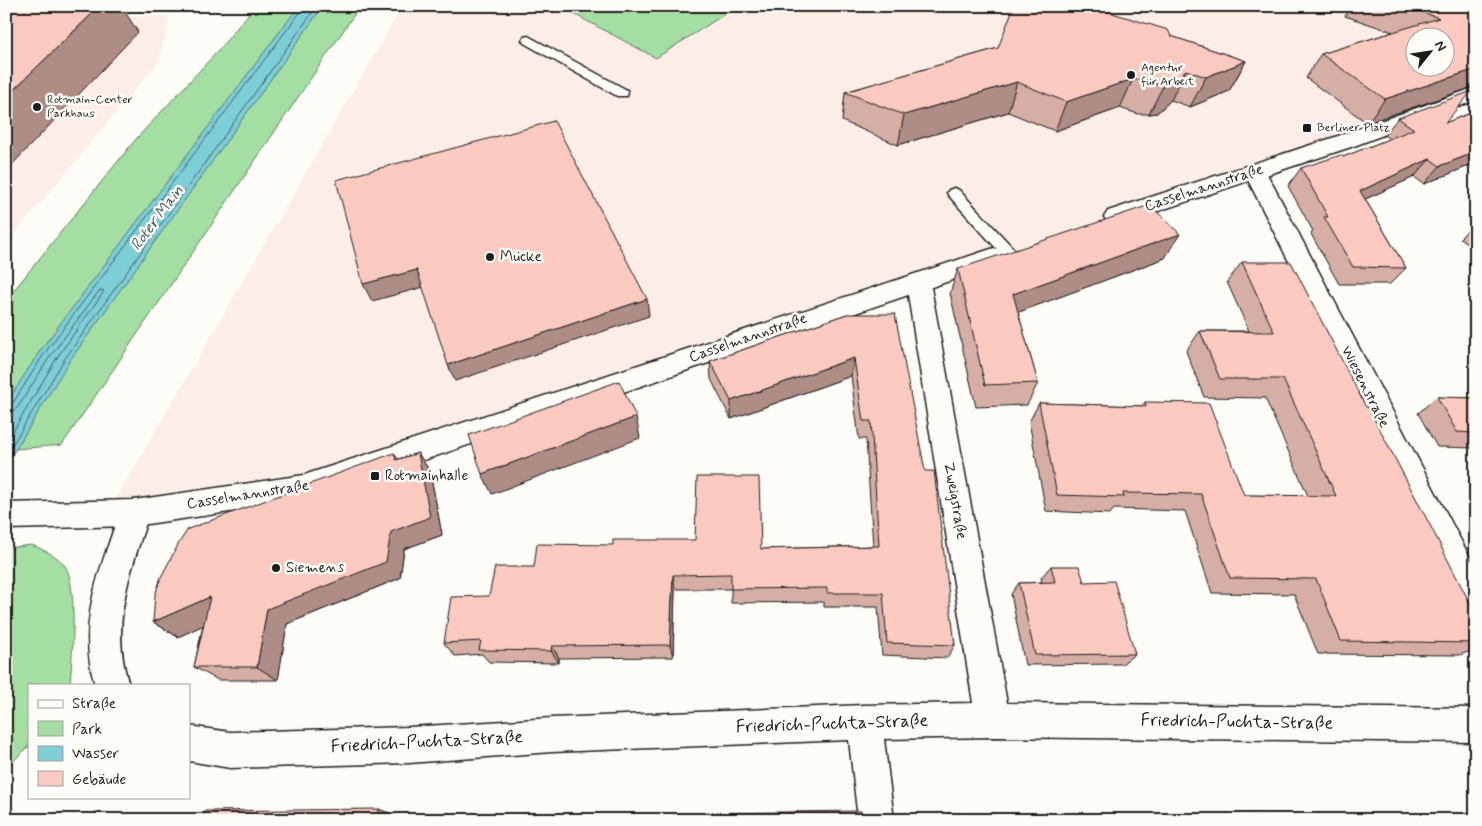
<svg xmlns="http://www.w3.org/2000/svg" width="1482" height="826" font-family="Mynerve,sans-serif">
	<rect width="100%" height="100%" fill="#fdfcf7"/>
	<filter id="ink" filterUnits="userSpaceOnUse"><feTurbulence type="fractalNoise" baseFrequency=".02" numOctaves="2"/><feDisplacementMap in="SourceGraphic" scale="10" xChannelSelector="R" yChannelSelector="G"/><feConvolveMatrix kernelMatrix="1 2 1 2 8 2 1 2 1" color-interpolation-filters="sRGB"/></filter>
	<g filter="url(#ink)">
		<!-- built -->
		<g fill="#fcede7" fill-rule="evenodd">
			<path d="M403 6H1449L1476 14V92L1255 170 304 486 111 508ZM1414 38H1444V68H1414Z"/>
			<polygon points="40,14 170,16 159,61 6,244 6,18"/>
		</g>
		<!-- green -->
		<g fill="#a4dea3" stroke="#607d60">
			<polygon points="255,6 299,6 40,351 6,404 6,300 136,139 217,52"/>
			<polygon points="323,6 360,6 62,445 16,449 68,363"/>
			<polygon points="559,6 709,6 725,14 656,58"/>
			<path d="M32 545C43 550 57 555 65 566 78 585 72 660 70 685H29V746L6 768V548Z"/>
		</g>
		<!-- water -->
		<polygon fill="#7eced8" stroke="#57878d" points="299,6 323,6 68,363 6,465 6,404 40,351"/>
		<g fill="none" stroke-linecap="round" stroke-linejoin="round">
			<!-- shore -->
			<g stroke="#436367" stroke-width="1">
				<polyline points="6,405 13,403 44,354 301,11 302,6"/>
				<polyline points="6,412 13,411 18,407 49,358 99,291 103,290 103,293 58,356 6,443"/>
				<polyline points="6,455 64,360 317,6"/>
			</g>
			<defs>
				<g id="lane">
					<polygon points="528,36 627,90 628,93 627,96 617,96 524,43 522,40 524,37"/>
					<polygon points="954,188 959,190 1014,249 1017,253 1014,257 1009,258 1004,257 949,196 947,193 949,190"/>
				</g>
				<g id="street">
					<polygon points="1255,165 1263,167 1266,172 1476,569 1476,617 1465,613 1244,172 1247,167"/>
					<polygon points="918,273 927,276 930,282 1007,703 1476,708 1476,742 993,737 884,739 894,820 858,820 849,740 552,752 409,763 230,768 189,761 189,726 230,732 409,727 552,718 864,705 973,703 906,282 909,276"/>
					<path d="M134 500 145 504 149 513C131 573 109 622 129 685H95C76 622 100 572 119 513L123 504Z"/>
				</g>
				<g id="secondary">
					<polygon points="1476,87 1476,100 1354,146 1116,225 1108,223 1104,217 1108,211 1338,136"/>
					<polygon points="994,248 1002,251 1006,257 1002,263 304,501 134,526 6,529 6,503 134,500 304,475"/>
				</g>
			</defs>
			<!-- lane casing -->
			<use href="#lane" stroke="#1c1c1c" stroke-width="3"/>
			<!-- street casing -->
			<use href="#street" stroke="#1c1c1c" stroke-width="3"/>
			<!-- secondary casing -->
			<use href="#secondary" stroke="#1c1c1c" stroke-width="3"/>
			<!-- lane -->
			<use href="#lane" fill="#fdfcf7" fill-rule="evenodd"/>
			<!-- street -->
			<use href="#street" fill="#fdfcf7" fill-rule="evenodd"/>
			<!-- secondary -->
			<use href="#secondary" fill="#fdfcf7" fill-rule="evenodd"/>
		</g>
		<!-- wall -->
		<g fill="#d7aea6" stroke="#1c1c1c">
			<polygon points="1336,6 1476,6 1367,123 1306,78 1321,54 1393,32 1345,16 1349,10"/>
			<polygon points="1171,36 1246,61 1229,91 1190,107 1171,100 1157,113 1149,114 1138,114 1120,108 1055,131 1008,112 898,145 842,121 845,92 998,48"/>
			<polygon points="1476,111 1476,163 1424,184 1414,177 1365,199 1406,268 1390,284 1339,284 1311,234 1313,231 1288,186 1301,168 1343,157 1389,139 1384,135 1398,118 1445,123"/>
			<polygon points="1476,222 1476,250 1460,238"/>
			<polygon points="1165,258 1018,312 1038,383 1027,405 976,407 950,293 958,269"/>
			<polygon points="1242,262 1476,643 1476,649 1460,655 1318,654 1294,594 1212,593 1185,511 1114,509 1110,514 1046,511 1029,422 1039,403 1142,406 1145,402 1244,495 1308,496 1265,398 1204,397 1186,351 1200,331 1249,331 1227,282"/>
			<polygon points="847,314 955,645 947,658 882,655 878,607 824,607 824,602 731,603 731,589 675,589 673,657 559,658 559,663 489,662 482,654 455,656 444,643 489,596 534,567 761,549 873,546 866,439 859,439 851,376 731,419 711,379 710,361"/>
			<polygon points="1476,335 1476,352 1469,341"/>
			<polygon points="1437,397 1476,398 1476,448 1437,447 1418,413"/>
			<polygon points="394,453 398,459 418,453 430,472 442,535 404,549 400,578 287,624 278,680 218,680 194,667 203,625 178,637 153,622"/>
			<polygon points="1051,566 1084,582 1135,654 1122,664 1025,665 1011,594 1019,583 1042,582 1041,578"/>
			<polygon points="950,813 1020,820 943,820 943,818"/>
		</g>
		<!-- shaded-wall -->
		<g fill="#af8d87" stroke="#1c1c1c">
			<polygon points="100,6 121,6 138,32 6,171 6,97"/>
			<polygon points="1246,61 1229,91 1190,107 1206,77"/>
			<polygon points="1476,69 1476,86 1367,123 1385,99"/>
			<polygon points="1186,70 1171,100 1157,113 1149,114 1164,84"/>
			<polygon points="1133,79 1120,108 1055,131 1066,102"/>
			<polygon points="1017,82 1008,112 898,145 904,115"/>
			<polygon points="1476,152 1476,163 1424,184 1440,166"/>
			<polygon points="1430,159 1414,177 1346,208 1360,191"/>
			<polygon points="1180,234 1165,258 1003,318 1013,294"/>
			<polygon points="417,270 424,287 372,301 363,284"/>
			<polygon points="647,299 649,316 455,381 448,365"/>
			<polygon points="854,358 851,376 731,419 731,401"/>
			<polygon points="636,417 640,438 492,494 482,474"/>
			<polygon points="418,453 430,472 442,535 404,549 400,578 287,624 278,680 257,667 267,609 391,532"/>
			<polygon points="673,575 675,589 673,657 670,645"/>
			<polygon points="210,597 232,612 178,637 153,622"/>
			<polygon points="552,646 559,658 559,663 551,651"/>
			<polygon points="379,809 402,818 401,820 376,820"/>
		</g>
		<!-- building -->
		<g fill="#facac1" stroke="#1c1c1c" fill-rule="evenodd">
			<polygon points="6,6 100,6 6,97"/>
			<polygon points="1014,6 1089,6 1168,30 1171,36 1246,61 1206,77 1186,70 1171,83 1164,84 1152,84 1133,79 1066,102 1017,82 904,115 845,92 998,48"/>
			<path d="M1404 6H1476V69L1385 99 1321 54 1439 18ZM1414 38H1444V68H1414Z"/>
			<polygon points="1472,91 1445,123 1476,111 1476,152 1440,166 1430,159 1360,191 1406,268 1353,267 1324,217 1328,217 1301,168 1341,155 1343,157 1414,129 1398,118"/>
			<polygon points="554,121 647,299 448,365 417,270 363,284 336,180"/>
			<polygon points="1150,205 1180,234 1013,294 1038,383 985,385 958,269"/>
			<polygon points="1242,262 1291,262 1366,407 1368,407 1431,527 1476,615 1476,643 1341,641 1316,579 1230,578 1201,494 1123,493 1124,497 1057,495 1039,403 1146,406 1145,402 1209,403 1244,495 1336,496 1283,379 1220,379 1200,331 1274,332"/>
			<polygon points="847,314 895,314 925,471 934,471 955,645 887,643 883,593 827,593 827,588 731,589 731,574 673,575 670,645 552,646 551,651 479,650 481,641 444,643 451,597 489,596 495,567 534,567 537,544 613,545 613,540 695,540 697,477 759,477 761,549 879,546 871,421 863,421 854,358 731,401 710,361"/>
			<polygon points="619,381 636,417 482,474 469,435"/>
			<polygon points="1437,397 1476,398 1476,433 1457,432"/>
			<polygon points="394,453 396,460 418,453 430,517 391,532 386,562 267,609 257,667 194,667 210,597 153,622 155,595 161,577 179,543 188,529"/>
			<polygon points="1051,566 1079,566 1084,582 1114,581 1135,654 1035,655 1019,583 1055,582"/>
			<polygon points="379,809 376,820 202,820 205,811"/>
			<polygon points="861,811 861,820 718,820 718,813"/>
			<polygon points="950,813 1020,818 1020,820 951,820"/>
			<polygon points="1252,818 1401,818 1402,820 1253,820"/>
		</g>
	</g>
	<!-- markers -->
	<g fill="#1c1c1c" stroke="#fdfcf7" stroke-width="2">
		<circle cx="1131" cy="75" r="5"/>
		<circle cx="37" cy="107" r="5"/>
		<rect x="1302" y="123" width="10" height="10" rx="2.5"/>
		<circle cx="490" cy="257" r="5"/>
		<rect x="370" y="471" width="10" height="10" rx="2.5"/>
		<circle cx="276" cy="568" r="5"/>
	</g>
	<g text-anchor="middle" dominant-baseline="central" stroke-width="5" stroke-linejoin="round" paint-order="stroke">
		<!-- far-poi labels -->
		<g font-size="12" fill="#1c1c1c" stroke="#fdfcf7" text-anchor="start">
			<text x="1141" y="68">Agentur<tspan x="1141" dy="14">für Arbeit</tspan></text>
			<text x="47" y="100">Rotmain-Center<tspan x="47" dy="14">Parkhaus</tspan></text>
			<text x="1317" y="128">Berliner Platz</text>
		</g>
		<!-- street labels -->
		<g font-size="15" fill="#1c1c1c" stroke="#fdfcf7">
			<text transform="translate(1204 188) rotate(-18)">Casselmannstraße</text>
			<text transform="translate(748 338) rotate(-19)">Casselmannstraße</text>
			<text transform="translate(1365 387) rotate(63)">Wiesenstraße</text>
			<text transform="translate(248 495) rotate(-9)">Casselmannstraße</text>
			<text transform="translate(955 501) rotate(80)">Zweigstraße</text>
		</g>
		<!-- poi labels -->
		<g font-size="15" fill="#1c1c1c" stroke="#fdfcf7" text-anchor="start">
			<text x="500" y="257">Mücke</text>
			<text x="385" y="476">Rotmainhalle</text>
			<text x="286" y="568">Siemens</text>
		</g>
		<!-- water labels -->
		<g font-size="16" font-style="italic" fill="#3e5a5e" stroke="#fdfcf7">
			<text transform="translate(157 218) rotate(-53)">Roter Main</text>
		</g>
		<!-- near-street labels -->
		<g font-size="18" fill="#1c1c1c" stroke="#fdfcf7">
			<text transform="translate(1237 722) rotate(1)">Friedrich-Puchta-Straße</text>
			<text transform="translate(832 724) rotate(-2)">Friedrich-Puchta-Straße</text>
			<text transform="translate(427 742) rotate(-3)">Friedrich-Puchta-Straße</text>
		</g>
	</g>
	<!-- margin -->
	<rect width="1482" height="826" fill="none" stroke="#fdfcf7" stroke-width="25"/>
	<rect x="12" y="12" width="1457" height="801" fill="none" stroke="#1c1c1c" stroke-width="2" filter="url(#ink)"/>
	<!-- legend -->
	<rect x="28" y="684" width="162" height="115" fill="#fdfcf7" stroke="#a3a29f"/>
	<rect x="38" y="700" width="25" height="8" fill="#fdfcf7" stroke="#a3a29f"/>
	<text x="72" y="708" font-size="15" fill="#1c1c1c">Straße</text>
	<rect x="38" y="721" width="25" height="15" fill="#a4dea3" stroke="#a3a29f"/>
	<text x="72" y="734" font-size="15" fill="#1c1c1c">Park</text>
	<rect x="38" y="746" width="25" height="15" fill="#7eced8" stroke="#a3a29f"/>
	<text x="72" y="758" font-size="15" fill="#1c1c1c">Wasser</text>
	<rect x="38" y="771" width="25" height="15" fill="#facac1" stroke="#a3a29f"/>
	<text x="72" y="784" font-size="15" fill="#1c1c1c">Gebäude</text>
	<!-- north arrow -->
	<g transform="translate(1430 52) rotate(60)"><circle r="24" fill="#fdfcf7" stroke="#a3a29f"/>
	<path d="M0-4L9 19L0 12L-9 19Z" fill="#1c1c1c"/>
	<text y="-8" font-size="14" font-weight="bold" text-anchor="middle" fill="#1c1c1c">N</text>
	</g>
</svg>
